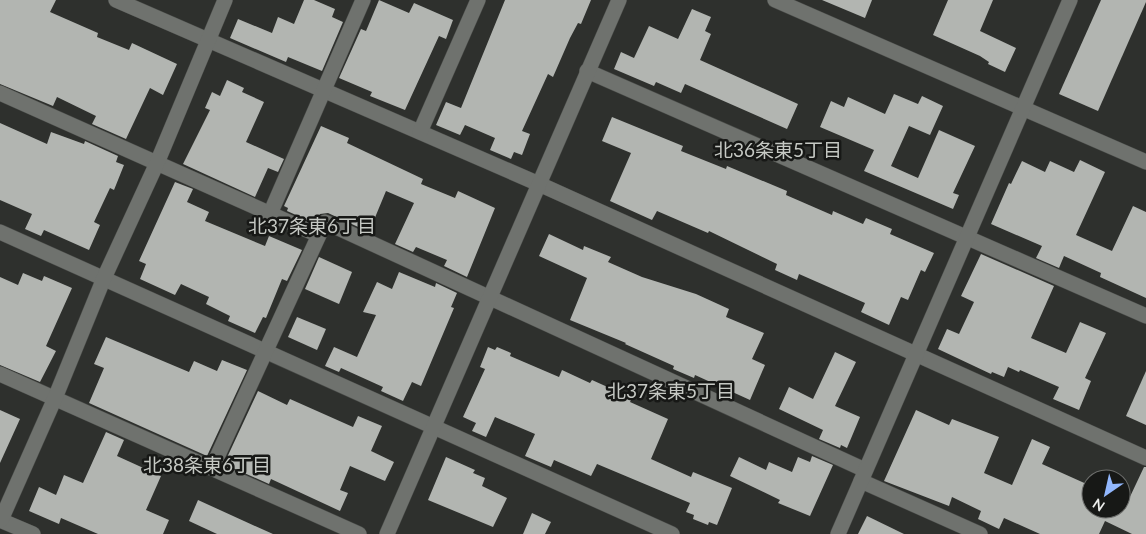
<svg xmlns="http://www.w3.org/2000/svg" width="1146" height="534" font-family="Lato,'Noto Sans JP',sans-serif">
	<rect width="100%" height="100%" fill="#2e302d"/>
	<!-- building -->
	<g fill="#b2b5b1">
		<polygon points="0,0 56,0 50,12 98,33 97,37 129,50 132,43 177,64 163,95 150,88 126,139 92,124 96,116 57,97 53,106 0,84"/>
		<polygon points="304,0 314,0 335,9 332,17 343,22 322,71 288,57 286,62 230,38 238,19 272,33 278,17 294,24"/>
		<polygon points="379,0 409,13 414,3 453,20 446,39 439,36 405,110 370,96 372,92 339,78 361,29 366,31"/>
		<polygon points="505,0 591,0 581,24 578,23 570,38 553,77 548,74 522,131 530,134 522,155 514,152 511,159 490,150 495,138 465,125 460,135 436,125 446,102 461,108"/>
		<polygon points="822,0 872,0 865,18"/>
		<polygon points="948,0 993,0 980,31 1016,48 1005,72 988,64 989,62 980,56 933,35"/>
		<polygon points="1101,0 1146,0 1146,2 1098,111 1059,94"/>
		<polygon points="692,9 711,17 705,31 711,34 700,60 798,104 787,129 685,84 681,93 656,82 654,86 614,69 621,52 634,58 649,26 678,39"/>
		<polygon points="227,80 244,88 242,92 264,102 246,142 284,159 278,172 268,168 255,197 183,164 210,110 205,108 212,92 220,96"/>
		<polygon points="894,94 918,104 922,96 943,106 930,135 909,126 891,166 918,178 939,130 975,146 953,193 959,195 953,209 864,171 874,150 820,127 831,101 844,107 848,97 885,114"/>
		<polygon points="612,117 683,146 681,151 726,169 727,166 787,191 786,195 832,215 833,211 863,224 866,218 892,229 890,234 934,253 925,272 921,270 908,300 901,297 889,325 861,312 865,303 799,274 797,280 775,270 777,264 709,231 708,233 657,211 652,220 610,201 631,153 602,141"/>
		<polygon points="0,123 47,144 51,132 84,144 85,141 118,156 116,162 124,165 114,190 110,188 94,222 100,225 89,250 44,230 41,236 25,229 32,214 0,200"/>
		<polygon points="321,126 349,138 347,143 423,179 421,184 455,198 458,191 495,208 467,277 444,266 447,260 416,247 413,252 395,244 414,203 386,191 369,232 328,213 320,214 314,223 287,211 288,208 284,206"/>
		<polygon points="1080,160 1105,172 1076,235 1112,251 1133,206 1146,212 1146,298 1100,277 1101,273 1064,256 1059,268 1036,258 1042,246 991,224 1009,183 1011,184 1022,161 1045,172 1050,161 1074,172"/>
		<polygon points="175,182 193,189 187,202 209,212 205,221 265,246 269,236 302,250 287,281 282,279 266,318 263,317 255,333 228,321 230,316 206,304 209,297 181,284 175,295 140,279 146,264 139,261"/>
		<polygon points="549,234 583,250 584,246 611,257 608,262 642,277 696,294 729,309 726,317 764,333 752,359 765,365 750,400 695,375 694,378 673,369 674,366 625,344 626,343 570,320 587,278 539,256"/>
		<polygon points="981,254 1054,286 1031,338 1066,353 1080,322 1106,333 1085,378 1091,381 1079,410 1053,399 1059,387 1020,370 1019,372 1008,367 1004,377 992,372 991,374 938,349 947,329 959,334 974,302 961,296"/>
		<polygon points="319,257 352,272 339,304 305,289"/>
		<polygon points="399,272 435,287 436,283 457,293 451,307 454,308 421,386 412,382 403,401 381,391 383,387 341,368 339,372 325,366 334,347 357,357 376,315 363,312 377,282 392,289"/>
		<polygon points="23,273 42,281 44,276 72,288 46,346 56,351 40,382 0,365 0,277 18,285"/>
		<polygon points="297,317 326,329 317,350 288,337"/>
		<polygon points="106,337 189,372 194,361 217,371 222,360 247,370 207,456 89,403 104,368 94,364"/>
		<polygon points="488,347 495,350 497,347 511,353 510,356 559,377 562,370 590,383 592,380 632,398 630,402 668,419 651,459 691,477 693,472 732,488 717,525 709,522 708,525 693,519 694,515 686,512 690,503 597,464 591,476 554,460 551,467 525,456 535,434 495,417 486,437 472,431 476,423 463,417 485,369 480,367"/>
		<polygon points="835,352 856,362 835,406 860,417 847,448 841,445 840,448 819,439 823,430 779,409 789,387 813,399"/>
		<polygon points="1146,371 1146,425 1126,416"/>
		<polygon points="258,391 287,405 290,399 353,427 358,416 382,426 371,451 394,462 385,481 350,466 340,490 348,493 340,511 271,479 269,484 224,464"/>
		<polygon points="0,410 20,419 0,463"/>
		<polygon points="916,410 949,425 952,419 999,437 984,473 1012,485 1032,439 1050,447 1042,464 1091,486 1091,509 1121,509 1121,498 1128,501 1144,467 1146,467 1146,534 1132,534 1105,521 1099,534 1040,534 1004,518 999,529 978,519 981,511 952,497 949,506 884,481"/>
		<polygon points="106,432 124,440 117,456 161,476 146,510 169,520 163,534 98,534 61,518 59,524 29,511 39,487 56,495 64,475 83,483"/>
		<polygon points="812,456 833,465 810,516 778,503 780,500 730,476 739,457 766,470 769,462 792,472 798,457 810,462"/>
		<polygon points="446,457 475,470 473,473 485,478 482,486 507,498 493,527 428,500"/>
		<polygon points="198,500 244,521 273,534 217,534 189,521"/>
		<polygon points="532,513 551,522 545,534 523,534"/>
		<polygon points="867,516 904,534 858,534"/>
	</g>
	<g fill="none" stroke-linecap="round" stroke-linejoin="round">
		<defs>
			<g id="minor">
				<polyline points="116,0 539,184 1146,458"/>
				<polyline points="775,0 1146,162"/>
				<polyline points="587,71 1146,316"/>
				<polyline points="0,93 318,235"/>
				<polyline points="420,132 478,0"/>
				<polyline points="270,214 363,0"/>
				<polyline points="0,232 672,534"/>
				<polyline points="0,374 359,534"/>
				<polyline points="212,468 325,222 865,470"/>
				<polyline points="861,481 980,534"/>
				<polyline points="0,520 33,534"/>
				<polyline points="1,520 55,398 104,278 157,163 225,0"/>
				<polyline points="387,534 619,0"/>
				<polyline points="838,534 1070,0"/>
			</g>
		</defs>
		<!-- minor casing -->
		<use href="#minor" stroke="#494b48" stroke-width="16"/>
		<!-- minor -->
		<use href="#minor" stroke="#6f726e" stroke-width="15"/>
	</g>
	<g text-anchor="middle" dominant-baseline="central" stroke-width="5" stroke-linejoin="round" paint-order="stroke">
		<!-- neighbourhood labels -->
		<g font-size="19" fill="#c5c8c3" stroke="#171816">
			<text x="778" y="149">北36条東5丁目</text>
			<text x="312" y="225">北37条東6丁目</text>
			<text x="671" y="390">北37条東5丁目</text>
			<text x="207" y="464">北38条東6丁目</text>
		</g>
	</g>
	<!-- north arrow -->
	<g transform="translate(1106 494) rotate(214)"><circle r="24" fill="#171816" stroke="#6c6d6b"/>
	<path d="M0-4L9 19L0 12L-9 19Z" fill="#92b7fd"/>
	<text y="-8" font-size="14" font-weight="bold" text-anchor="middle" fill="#ecedeb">N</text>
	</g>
</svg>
